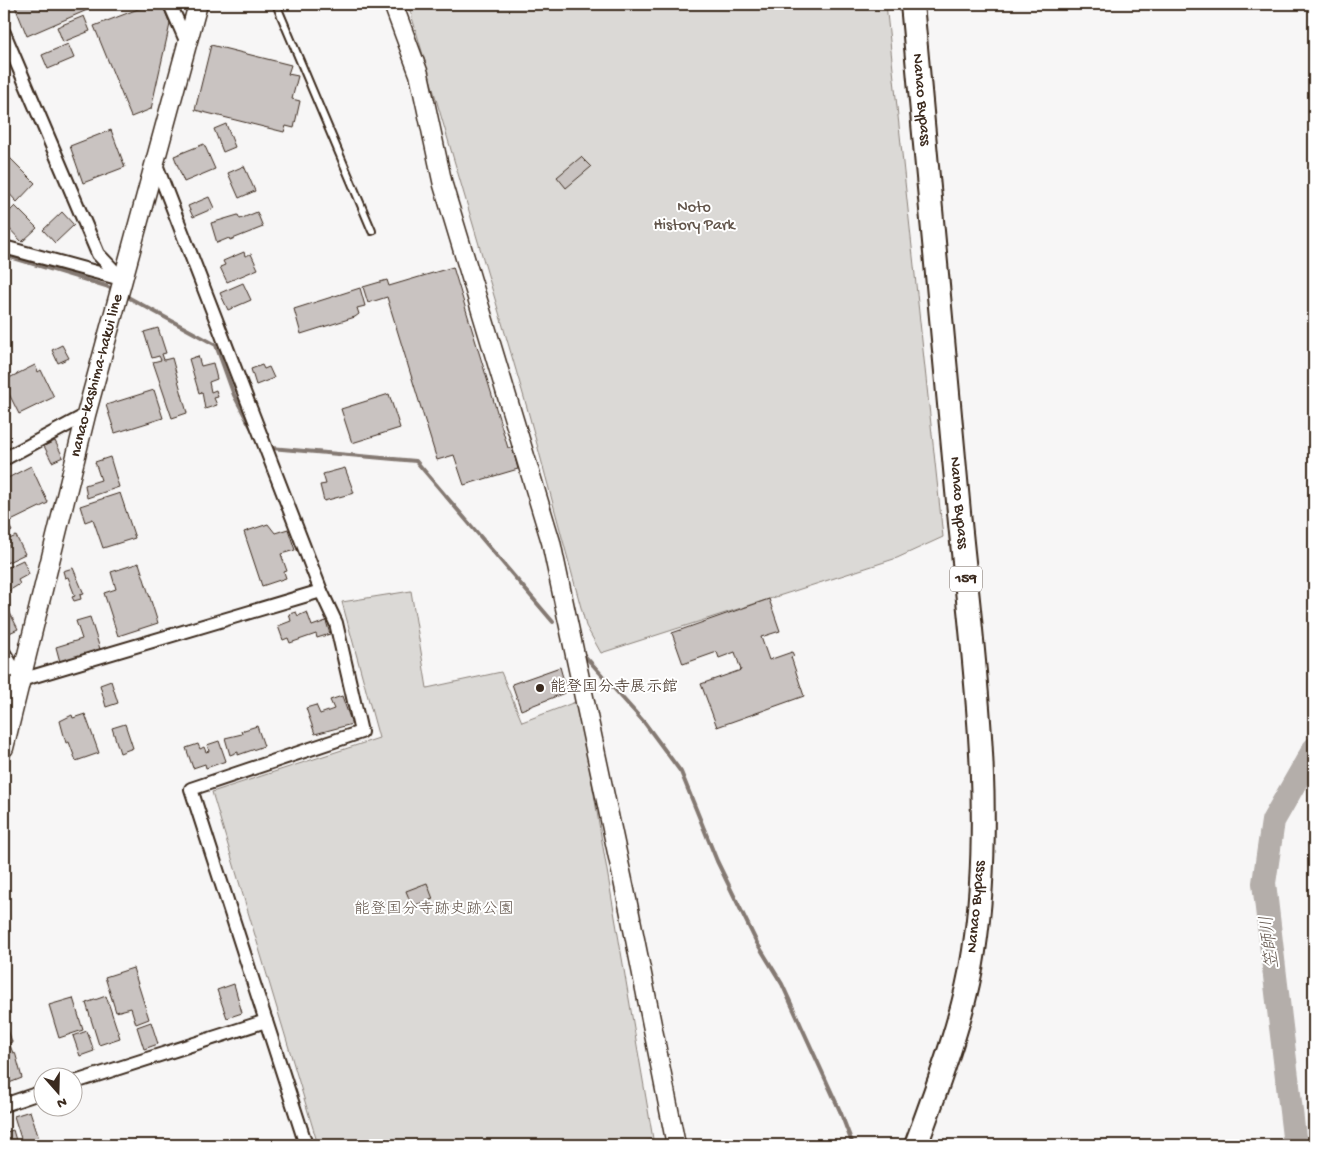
<svg xmlns="http://www.w3.org/2000/svg" width="1318" height="1149" font-family="'Gochi Hand','Klee One',sans-serif">
	<rect width="100%" height="100%" fill="#f7f6f6"/>
	<filter id="ink" filterUnits="userSpaceOnUse"><feTurbulence type="fractalNoise" baseFrequency=".02" numOctaves="2"/><feDisplacementMap in="SourceGraphic" scale="10" xChannelSelector="R" yChannelSelector="G"/><feConvolveMatrix kernelMatrix="1 2 1 2 8 2 1 2 1" color-interpolation-filters="sRGB"/></filter>
	<g filter="url(#ink)">
		<!-- green -->
		<g fill="#dbd9d6" stroke="#8b827a">
			<polygon points="408,4 886,4 943,537 897,558 601,653 586,626 528,411"/>
			<polygon points="411,591 427,688 501,672 522,722 578,701 653,1139 634,1145 318,1145 212,792 379,738 342,602"/>
		</g>
		<g fill="none" stroke-linecap="round" stroke-linejoin="round">
			<!-- stream -->
			<g stroke="#847972" stroke-width="4">
				<polyline points="4,255 106,286 116,291"/>
				<polyline points="124,295 216,345 234,395 255,435"/>
				<polyline points="271,448 416,461 553,622"/>
				<polyline points="584,655 644,722 681,772 717,861 757,943 782,984 840,1111 853,1145"/>
			</g>
			<!-- river -->
			<polyline stroke="#b4aeaa" stroke-width="24" points="1295,1145 1264,883 1273,821 1314,749"/>
		</g>
		<!-- building -->
		<g fill="#c9c3c1" stroke="#3b2a1e">
			<polygon points="14,4 101,4 27,36"/>
			<polygon points="151,4 162,4 170,24 151,109 131,117 94,26"/>
			<polygon points="84,16 90,31 63,42 57,27"/>
			<polygon points="68,44 74,58 48,69 42,55"/>
			<polygon points="211,45 291,65 288,74 298,76 292,99 300,101 294,128 286,126 284,132 195,110"/>
			<polygon points="226,124 235,147 223,152 214,129"/>
			<polygon points="111,130 125,167 83,183 70,146"/>
			<polygon points="4,144 10,151 4,157"/>
			<polygon points="204,144 215,169 184,182 174,156"/>
			<polygon points="9,157 35,183 17,202 4,188 4,162"/>
			<polygon points="581,157 591,167 566,188 557,177"/>
			<polygon points="244,166 255,191 239,198 228,173"/>
			<polygon points="209,197 214,208 193,217 188,206"/>
			<polygon points="15,206 37,228 22,242 4,223 4,217"/>
			<polygon points="62,212 74,225 55,243 43,230"/>
			<polygon points="257,212 263,227 230,240 229,238 217,243 211,223 238,215 240,219"/>
			<polygon points="244,252 245,256 251,254 258,269 227,282 220,267 225,265 223,261"/>
			<polygon points="453,267 508,448 512,447 518,469 464,485 454,455 437,460 387,297 368,303 363,287 387,280 389,286"/>
			<polygon points="243,283 251,300 228,310 220,293"/>
			<polygon points="360,288 365,306 357,308 359,314 355,317 301,334 294,309"/>
			<polygon points="158,328 166,353 162,354 164,360 172,358 187,413 172,418 153,362 161,360 159,356 152,358 144,332"/>
			<polygon points="62,345 69,358 58,363 52,350"/>
			<polygon points="198,356 201,366 213,363 217,379 209,382 211,392 216,390 218,397 214,398 217,405 205,409 202,392 199,393 189,359"/>
			<polygon points="35,365 38,372 41,370 54,397 19,414 6,388 10,386 7,379"/>
			<polygon points="262,365 264,369 269,367 274,378 256,385 251,369"/>
			<polygon points="154,390 163,418 115,433 106,405"/>
			<polygon points="389,394 400,428 352,443 341,409"/>
			<polygon points="55,441 63,457 52,462 44,446"/>
			<polygon points="110,457 119,487 87,498 85,485 101,480 95,462"/>
			<polygon points="31,466 48,503 11,521 4,506 4,480"/>
			<polygon points="345,468 354,493 324,501 320,485 326,484 323,474"/>
			<polygon points="120,493 135,538 103,548 93,519 85,522 80,506"/>
			<polygon points="4,517 12,531 4,538"/>
			<polygon points="268,524 275,533 288,529 295,550 281,554 287,571 284,572 286,578 262,586 244,532"/>
			<polygon points="16,536 25,554 4,564 4,548 8,546 5,541"/>
			<polygon points="23,560 29,574 18,580 20,584 7,592 4,586 4,569"/>
			<polygon points="139,563 158,623 118,636 104,593 116,589 111,572"/>
			<polygon points="73,568 84,594 80,595 81,599 74,601 72,597 75,596 68,577 65,578 63,571"/>
			<polygon points="769,599 780,631 761,637 769,660 792,652 794,656 791,657 804,696 717,727 701,684 741,670 735,652 719,658 717,652 683,664 672,633"/>
			<polygon points="4,601 18,629 5,635 4,632"/>
			<polygon points="296,612 298,616 307,612 312,626 326,621 330,634 317,638 316,634 290,643 288,638 283,640 278,626 291,621 289,614"/>
			<polygon points="90,617 100,649 60,662 56,647 82,639 76,621"/>
			<polygon points="560,667 567,692 521,710 512,684"/>
			<polygon points="111,681 118,703 106,707 100,685"/>
			<polygon points="342,696 352,724 315,734 306,708 316,705 320,714 334,709 330,700"/>
			<polygon points="85,714 99,753 76,761 69,742 66,743 60,721 72,715 73,718"/>
			<polygon points="125,724 133,748 120,753 112,728"/>
			<polygon points="257,726 264,746 238,755 238,752 230,755 225,738 242,734 241,731"/>
			<polygon points="219,741 226,761 206,768 205,764 193,768 186,748 198,744 200,749 204,747 206,752 209,751 207,745"/>
			<polygon points="427,883 433,899 412,906 406,891"/>
			<polygon points="133,968 149,1019 136,1024 131,1008 116,1012 105,977"/>
			<polygon points="234,984 242,1013 227,1018 217,990"/>
			<polygon points="106,996 120,1038 99,1045 86,1003"/>
			<polygon points="73,998 83,1030 59,1038 49,1005"/>
			<polygon points="4,1017 12,1042 9,1043 13,1053 15,1052 22,1078 4,1085"/>
			<polygon points="151,1022 158,1044 144,1049 137,1027"/>
			<polygon points="87,1031 94,1051 80,1056 73,1036"/>
			<polygon points="30,1111 41,1145 23,1145 14,1116"/>
			<polygon points="13,1130 17,1144 4,1145 4,1133"/>
		</g>
		<g fill="none" stroke-linecap="round" stroke-linejoin="round">
			<defs>
				<polyline id="lane" points="276,4 372,231"/>
				<g id="street">
					<polyline points="170,4 187,43"/>
					<polyline points="4,33 98,254 123,280"/>
					<polyline points="155,162 321,591 336,623 361,732 191,789 306,1145"/>
					<polyline points="4,247 121,279"/>
					<polyline points="4,459 86,415"/>
					<polyline points="4,653 21,680"/>
					<polyline points="4,688 21,680 321,591"/>
					<polyline points="72,1083 266,1021"/>
					<polyline points="4,1105 42,1092"/>
				</g>
				<g id="secondary">
					<polyline points="393,4 419,74 443,185 551,542 629,909 676,1145"/>
					<path id="s1" d="M4 748 86 415 198 4"/>
				</g>
				<g id="highway">
					<path id="s2" d="M912 4C928 177 944 350 960 523 974 662 995 812 974 951 965 1014 938 1085 916 1145"/>
				</g>
			</defs>
			<!-- lane casing -->
			<use href="#lane" stroke="#3b2a1e" stroke-width="10"/>
			<!-- street casing -->
			<use href="#street" stroke="#3b2a1e" stroke-width="16"/>
			<!-- secondary casing -->
			<use href="#secondary" stroke="#3b2a1e" stroke-width="21"/>
			<!-- highway casing -->
			<use href="#highway" stroke="#3b2a1e" stroke-width="26"/>
			<!-- lane -->
			<use href="#lane" stroke="#fff" stroke-width="6"/>
			<!-- street -->
			<use href="#street" stroke="#fff" stroke-width="12"/>
			<!-- secondary -->
			<use href="#secondary" stroke="#fff" stroke-width="18"/>
			<!-- highway -->
			<use href="#highway" stroke="#fff" stroke-width="22"/>
		</g>
	</g>
	<!-- markers -->
	<circle fill="#3b2a1e" stroke="#fff" stroke-width="2" cx="540" cy="688" r="5"/>
	<g text-anchor="middle" dominant-baseline="central" stroke-width="4" stroke-linejoin="round" paint-order="stroke">
		<!-- shield labels -->
		<rect fill="#fff" stroke="#766a62" stroke-width="1" x="950" y="566.5" width="32" height="25" rx="4"/>
		<g font-size="15" font-weight="bold" fill="#3b2a1e">
			<text x="966" y="579">159</text>
		</g>
		<!-- street labels -->
		<g font-size="16" fill="#3b2a1e" stroke="#fff">
			<text stroke="none"><textPath href="#s2" startOffset="96">Nanao Bypass</textPath></text>
			<text stroke="none"><textPath href="#s1" startOffset="384">nanao-kashima-hakui line</textPath></text>
			<text stroke="none"><textPath href="#s2" startOffset="501">Nanao Bypass</textPath></text>
			<text transform="translate(977 907) rotate(-85)">Nanao Bypass</text>
		</g>
		<!-- park labels -->
		<g font-size="16" fill="#63564c" stroke="#fff">
			<text x="694" y="208">Noto<tspan x="694" dy="18">History Park</tspan></text>
			<text x="434" y="910">能登国分寺跡史跡公園</text>
		</g>
		<!-- poi labels -->
		<g font-size="16" fill="#3b2a1e" stroke="#fff" text-anchor="start">
			<text x="550" y="688">能登国分寺展示館</text>
		</g>
		<!-- water labels -->
		<g font-size="18" font-style="italic" fill="#65584f" stroke="#fff">
			<text transform="translate(1271 942) rotate(-97)">笠師川</text>
		</g>
	</g>
	<!-- margin -->
	<rect width="1318" height="1149" fill="none" stroke="#fff" stroke-width="20"/>
	<rect x="10" y="10" width="1298" height="1129" fill="none" stroke="#3b2a1e" stroke-width="2" filter="url(#ink)"/>
	<!-- north arrow -->
	<g transform="translate(58 1092) rotate(160)"><circle r="24" fill="#ffffff" stroke="#b1aaa5"/>
	<path d="M0-4L9 19L0 12L-9 19Z" fill="#3b2a1e"/>
	<text y="-8" font-size="14" font-weight="bold" text-anchor="middle" fill="#3b2a1e">N</text>
	</g>
</svg>
